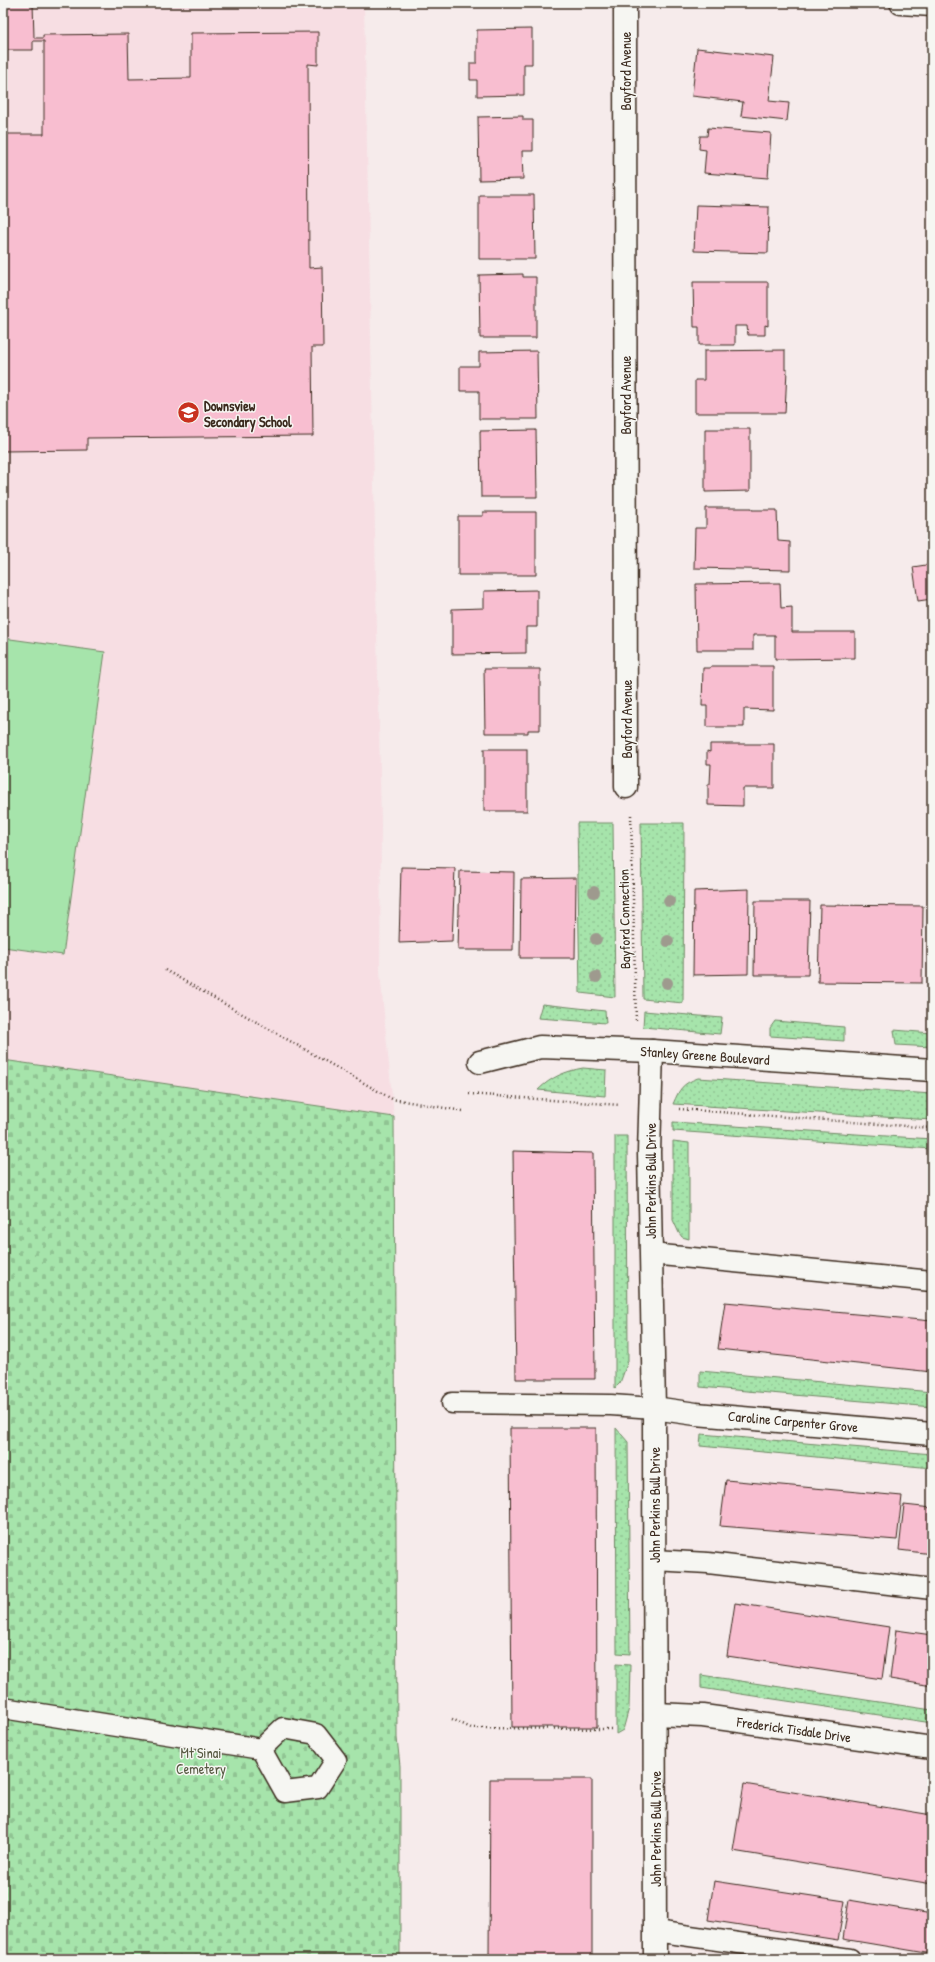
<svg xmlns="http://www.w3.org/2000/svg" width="935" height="1962" font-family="'Patrick Hand',sans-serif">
	<defs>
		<pattern id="grass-dots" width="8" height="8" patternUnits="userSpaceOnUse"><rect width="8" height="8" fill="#a6e4ab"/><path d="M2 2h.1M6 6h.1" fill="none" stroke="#90c493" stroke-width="1.8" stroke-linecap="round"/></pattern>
		<pattern id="cemetery-stones" width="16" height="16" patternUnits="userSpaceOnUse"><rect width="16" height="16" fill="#a6e4ab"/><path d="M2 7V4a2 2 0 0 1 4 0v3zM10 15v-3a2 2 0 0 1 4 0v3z" fill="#90c493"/></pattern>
	</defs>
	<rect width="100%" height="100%" fill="#f6ebeb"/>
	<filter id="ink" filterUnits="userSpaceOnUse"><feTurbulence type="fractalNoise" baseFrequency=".025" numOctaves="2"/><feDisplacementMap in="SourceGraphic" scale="8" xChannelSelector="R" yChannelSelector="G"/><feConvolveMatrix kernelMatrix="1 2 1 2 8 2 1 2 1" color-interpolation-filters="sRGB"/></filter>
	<g filter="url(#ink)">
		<!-- built -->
		<polygon fill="#f7dee3" points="3,3 364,3 381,823 380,972 394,1117 3,1060"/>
		<!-- grass -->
		<g fill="url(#grass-dots)" stroke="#708764">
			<polygon points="577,823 613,823 615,997 580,993"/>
			<polygon points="641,823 684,823 683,1003 643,999"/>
			<polygon points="542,1004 605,1011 606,1023 538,1018"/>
			<polygon points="644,1011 722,1018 720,1034 643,1027"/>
			<polygon points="775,1021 844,1027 844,1041 770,1036 770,1028"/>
			<polygon points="894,1030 932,1033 932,1047 896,1045"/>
			<path d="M583 1068 606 1070 605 1096 538 1090C551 1077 566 1071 583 1068Z"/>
			<path d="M698 1078 932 1094V1120L673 1104C680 1088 682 1084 698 1078Z"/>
			<polygon points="673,1122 932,1139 932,1149 673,1131"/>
			<polygon points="615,1136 627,1136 628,1361 620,1383 615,1388"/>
			<polygon points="673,1141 689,1143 689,1239 682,1237 679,1233 673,1220"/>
			<polygon points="700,1371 932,1392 932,1407 700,1387"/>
			<polygon points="616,1428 628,1442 630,1654 617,1653"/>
			<polygon points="701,1434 932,1454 932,1468 700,1446"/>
			<polygon points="616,1664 630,1665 629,1708 623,1730 616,1734"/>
			<polygon points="701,1675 932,1710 932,1723 701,1688"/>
		</g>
		<!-- cemetery -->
		<polygon fill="url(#cemetery-stones)" stroke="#708764" points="3,1060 394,1117 397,1738 400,1766 400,1959 3,1959"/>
		<!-- pitch -->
		<polygon fill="#a6e4ab" stroke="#708764" points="3,638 105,652 63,955 3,947"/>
		<!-- building -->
		<g fill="#f8bed0" stroke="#3b2a1e">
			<polygon points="3,3 33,3 34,38 43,38 43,35 128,34 129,79 191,78 191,33 318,32 318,65 308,64 309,268 322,267 323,347 312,347 313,436 87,438 87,450 3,451 3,134 44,134 44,41 33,41 33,50 3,50"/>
			<polygon points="532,29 532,64 524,64 524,95 477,96 477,80 470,80 470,63 477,63 477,30"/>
			<polygon points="697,48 774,57 769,101 789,103 787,121 741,116 743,102 692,96"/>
			<polygon points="523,116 523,120 533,120 533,151 522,151 523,179 479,180 478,117"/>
			<polygon points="708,128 771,133 768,178 704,173 706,150 699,149 700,136 707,136"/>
			<polygon points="479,195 534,195 535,259 479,259"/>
			<polygon points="696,205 769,207 768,253 694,251"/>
			<polygon points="523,274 523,277 536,277 536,338 480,338 479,275"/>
			<polygon points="693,282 768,282 768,326 765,325 765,335 748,335 747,326 735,326 735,345 699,345 699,327 694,327"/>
			<polygon points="785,350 785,370 787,369 785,413 695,413 695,380 704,380 704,351"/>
			<polygon points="537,351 538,419 479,419 479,391 460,391 460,366 479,366 479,352"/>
			<polygon points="705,429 750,429 750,491 705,492"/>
			<polygon points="536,430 537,497 481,497 480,431"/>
			<polygon points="706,508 752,508 752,510 777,510 778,541 790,542 790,570 694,568 695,528 706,528"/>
			<polygon points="483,512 536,512 536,575 458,575 458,516 483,516"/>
			<polygon points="932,564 932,599 918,601 913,567"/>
			<polygon points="780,583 781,608 792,607 792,632 855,632 855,658 775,659 775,635 753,635 753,650 697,650 696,584"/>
			<polygon points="537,590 537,627 526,627 526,653 452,654 452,609 484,608 484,591"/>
			<polygon points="711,666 773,666 773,710 744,709 744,727 707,727 707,706 702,706 703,668 710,668"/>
			<polygon points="484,669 540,669 540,730 528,730 528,733 485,733"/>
			<polygon points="710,744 774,744 774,788 743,788 743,806 708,805 708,784 710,784 711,764 707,764 707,751 710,752"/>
			<rect x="484" y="749" width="43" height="62"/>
			<polygon points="401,867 455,868 452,941 399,943"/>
			<polygon points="460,871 514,872 513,950 458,950"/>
			<polygon points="576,878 575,958 520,958 521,879"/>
			<polygon points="749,889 748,974 693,975 694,891"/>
			<polygon points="755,901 810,901 808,975 754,975"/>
			<polygon points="820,905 923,906 922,983 818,982"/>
			<polygon points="513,1151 593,1153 595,1379 516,1379"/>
			<polygon points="725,1302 932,1321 932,1372 718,1349"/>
			<polygon points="510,1428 596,1428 597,1727 512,1727"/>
			<polygon points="726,1480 902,1496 897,1540 720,1526"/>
			<polygon points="904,1505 932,1508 932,1554 899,1550"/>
			<polygon points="735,1603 889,1627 882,1679 727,1656"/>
			<polygon points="896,1630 932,1635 932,1686 890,1679"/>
			<polygon points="490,1779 592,1779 592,1959 489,1959"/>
			<polygon points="744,1784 932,1815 932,1884 733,1851"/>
			<polygon points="714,1881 845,1901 838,1940 708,1920"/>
			<polygon points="849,1900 932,1914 932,1954 843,1939"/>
		</g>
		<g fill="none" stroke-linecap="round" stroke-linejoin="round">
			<defs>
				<g id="service">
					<polyline points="651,1254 932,1281"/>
					<polyline points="452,1403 611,1405 654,1408"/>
					<polyline points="654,1560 708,1563 932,1589"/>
					<polyline points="3,1708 261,1749"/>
					<polygon points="283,1728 316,1734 336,1760 318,1788 285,1792 261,1749"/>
					<polyline points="655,1931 850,1959"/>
				</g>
				<g id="minor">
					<polyline points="625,3 626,787"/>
					<polyline points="901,3 932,5"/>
					<polyline points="652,1051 649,1152 654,1408 655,1959"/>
					<polyline points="480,1062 540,1047 652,1051 932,1070"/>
					<polyline points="654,1408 696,1414 932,1434"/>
					<polyline points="655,1714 703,1716 932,1748"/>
				</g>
			</defs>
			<!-- service casing -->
			<use href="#service" stroke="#3b2a1e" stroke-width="23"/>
			<!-- minor casing -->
			<use href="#minor" stroke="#3b2a1e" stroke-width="25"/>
			<!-- path -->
			<g stroke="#3b2a1e" stroke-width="2.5" stroke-dasharray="1 3" stroke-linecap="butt">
				<polyline points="631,815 636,1022"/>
				<polyline points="165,970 392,1099 463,1111"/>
				<polyline points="469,1094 620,1105"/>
				<polyline points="679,1109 932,1128"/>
				<polyline points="452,1719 471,1728 612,1729"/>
			</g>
			<!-- service -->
			<use href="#service" stroke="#f6f6f2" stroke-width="20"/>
			<!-- minor -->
			<use href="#minor" stroke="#f6f6f2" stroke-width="22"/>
		</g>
		<!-- trees -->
		<g fill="#9e9a8e">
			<circle cx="594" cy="892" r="6"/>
			<circle cx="669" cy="901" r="6"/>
			<circle cx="596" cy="939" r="6"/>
			<circle cx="668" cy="941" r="6"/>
			<circle cx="596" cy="977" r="6"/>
			<circle cx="667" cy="983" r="6"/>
		</g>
	</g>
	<!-- icons -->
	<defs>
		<symbol id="school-disc" viewBox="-11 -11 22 22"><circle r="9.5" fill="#c8321e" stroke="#f6f6f2"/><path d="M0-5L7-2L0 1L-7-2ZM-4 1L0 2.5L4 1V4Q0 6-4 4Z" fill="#fff"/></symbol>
	</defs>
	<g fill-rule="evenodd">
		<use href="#school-disc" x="176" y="400" width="25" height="25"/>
	</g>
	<g text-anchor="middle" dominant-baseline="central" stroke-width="3" stroke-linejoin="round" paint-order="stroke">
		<!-- street labels -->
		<g font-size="14" fill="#3b2a1e" stroke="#f6f6f2">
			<text transform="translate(625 71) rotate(-90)">Bayford Avenue</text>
			<text transform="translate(625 395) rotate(-90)">Bayford Avenue</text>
			<text transform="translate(626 719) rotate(-90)">Bayford Avenue</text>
			<text transform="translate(624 919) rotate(-91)">Bayford Connection</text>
			<text transform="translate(705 1055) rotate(4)">Stanley Greene Boulevard</text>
			<text transform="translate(650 1181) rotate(-90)">John Perkins Bull Drive</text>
			<text transform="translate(793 1421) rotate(5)">Caroline Carpenter Grove</text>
			<text transform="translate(654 1505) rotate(-90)">John Perkins Bull Drive</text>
			<text transform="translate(794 1729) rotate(8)">Frederick Tisdale Drive</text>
			<text transform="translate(655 1829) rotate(-90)">John Perkins Bull Drive</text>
		</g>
		<!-- poi labels -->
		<g font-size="14" font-weight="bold" fill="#3b2a1e" stroke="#f6f6f2" text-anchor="start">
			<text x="204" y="405">Downsview<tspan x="204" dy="16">Secondary School</tspan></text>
		</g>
		<!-- park labels -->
		<g font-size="14" fill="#565841" stroke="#f6f6f2">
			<text x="201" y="1752">Mt Sinai<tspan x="201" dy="16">Cemetery</tspan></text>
		</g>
	</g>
	<!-- margin -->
	<rect width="935" height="1962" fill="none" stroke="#f6f6f2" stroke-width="16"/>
	<rect x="8" y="8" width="919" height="1946" fill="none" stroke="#3b2a1e" stroke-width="1.5" filter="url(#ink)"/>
</svg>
